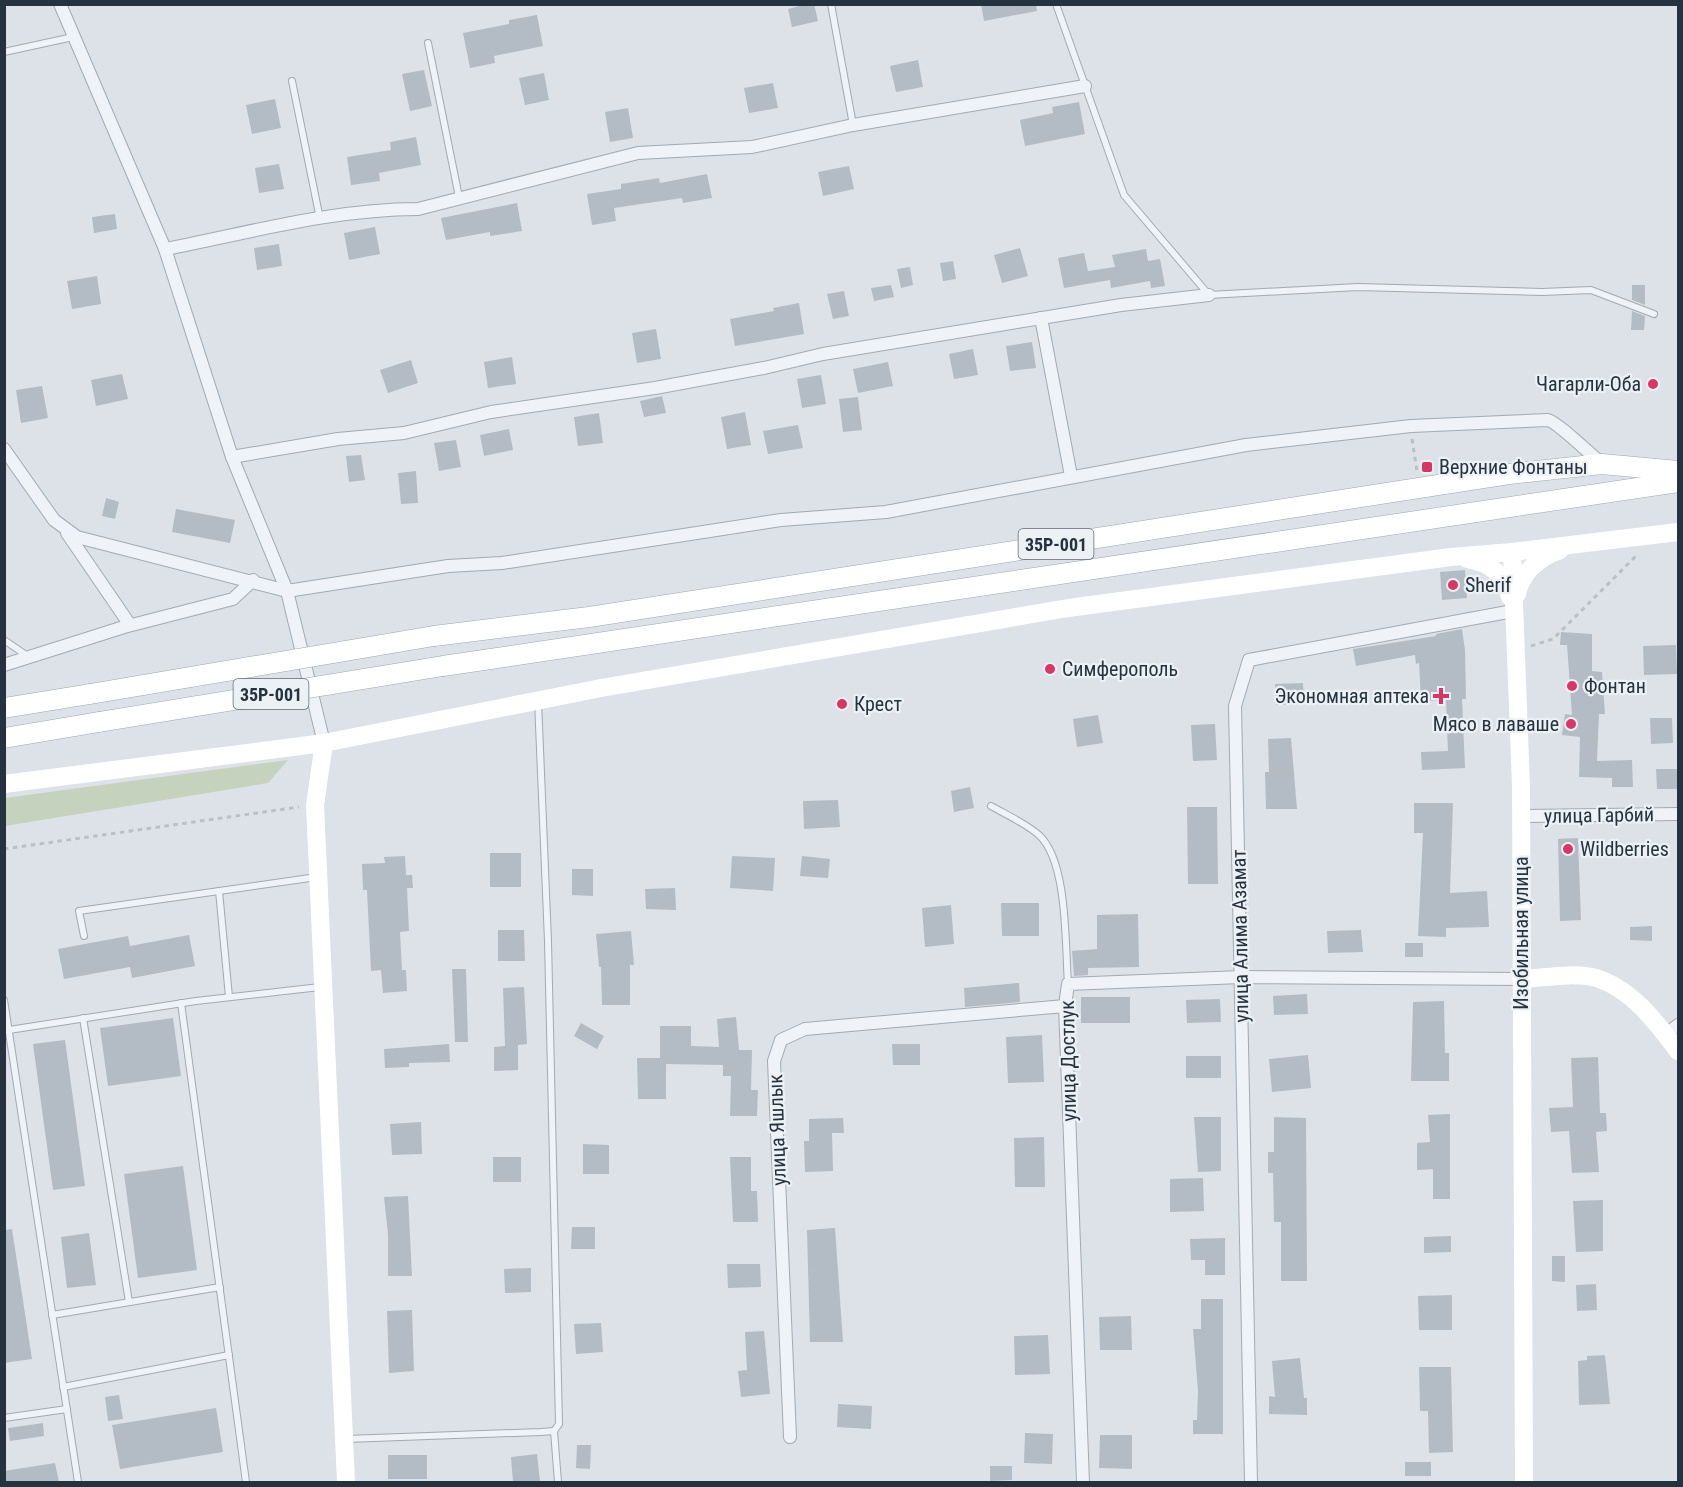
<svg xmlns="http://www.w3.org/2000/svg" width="1683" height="1487" font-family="'Roboto Condensed',sans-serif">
	<rect width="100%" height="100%" fill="#dce2e8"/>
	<!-- green -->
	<polygon fill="#c5d2bd" points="288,760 268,783 5,826 5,798"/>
	<!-- building -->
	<g fill="#b3bcc5">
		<polygon points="807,4 814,4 818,21 792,27 788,9"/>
		<polygon points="981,4 1036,4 1037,11 984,21"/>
		<polygon points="537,15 543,46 494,56 495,63 470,68 463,33 509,24 509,20"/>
		<polygon points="918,60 923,87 896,92 890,66"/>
		<polygon points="424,70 432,106 410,111 402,74"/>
		<polygon points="544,73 549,100 525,105 519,78"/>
		<polygon points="773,83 778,108 749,113 744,88"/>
		<polygon points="275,99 281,128 252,134 246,105"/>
		<polygon points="1079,102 1085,134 1025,146 1020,120 1053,113 1052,107"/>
		<polygon points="628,108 633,138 610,142 605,112"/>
		<polygon points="416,137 421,165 379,173 380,181 351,185 347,157 391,150 390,142"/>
		<polygon points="279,164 284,189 259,193 255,168"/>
		<polygon points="849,166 854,189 823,196 818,172"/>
		<polygon points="707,174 712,198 683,203 682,198 614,208 616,221 592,225 587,194 621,189 621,184 659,178 660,183"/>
		<polygon points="517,203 522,231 490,236 490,232 446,240 441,218"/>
		<polygon points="115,214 117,229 94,233 92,217"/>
		<polygon points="375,227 380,254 349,260 344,233"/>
		<polygon points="279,244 282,266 257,270 254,248"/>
		<polygon points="1020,248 1028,276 1002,283 994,255"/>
		<polygon points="1146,249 1148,261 1160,259 1165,286 1151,288 1150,281 1111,288 1110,280 1064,288 1058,258 1084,253 1088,271 1115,267 1112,255"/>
		<polygon points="953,261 956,279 943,281 940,263"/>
		<polygon points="910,267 913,285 901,288 897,269"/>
		<polygon points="97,276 101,304 72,309 67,281"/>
		<polygon points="891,285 894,297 874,301 871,288"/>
		<polygon points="1632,285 1645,285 1645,305 1632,300"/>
		<polygon points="844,291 849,316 833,319 827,294"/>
		<polygon points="799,303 804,334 735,346 730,319 774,311 773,308"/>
		<polygon points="1632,311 1645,316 1644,330 1631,330"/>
		<polygon points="656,329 661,359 637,363 632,333"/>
		<polygon points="1032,342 1036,368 1010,371 1006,346"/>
		<polygon points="973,349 978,375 954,379 949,354"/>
		<polygon points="512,357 516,384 488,388 484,362"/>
		<polygon points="411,360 418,383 388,393 380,370"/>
		<polygon points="888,362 893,386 858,393 853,369"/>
		<polygon points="122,374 128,399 96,406 91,380"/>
		<polygon points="821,375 826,404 802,408 797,379"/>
		<polygon points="42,386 48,418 21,423 16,390"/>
		<polygon points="662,396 666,413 644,417 640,401"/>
		<polygon points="858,397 862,430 843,432 839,399"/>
		<polygon points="745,412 751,445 727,449 721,417"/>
		<polygon points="599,413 603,443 578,446 574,417"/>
		<polygon points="798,425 803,448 768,454 763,431"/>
		<polygon points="509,429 513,450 484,456 480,435"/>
		<polygon points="456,440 461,467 439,471 434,443"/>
		<polygon points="361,455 365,480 349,482 346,456"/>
		<polygon points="416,471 418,503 401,504 398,473"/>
		<polygon points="106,498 119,502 115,519 102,516"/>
		<polygon points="176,509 235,520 230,543 172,532"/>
		<polygon points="1465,570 1467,598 1442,600 1440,572"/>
		<polygon points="1462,629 1465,650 1466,699 1462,699 1465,768 1422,770 1421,752 1448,751 1446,700 1421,701 1419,663 1416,664 1415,655 1356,666 1353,649 1436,636 1436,634"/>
		<polygon points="1561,632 1592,634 1592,671 1602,672 1605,714 1599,714 1597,761 1632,760 1633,787 1612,787 1612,778 1579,777 1580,737 1562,735 1565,714 1572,715 1567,645 1560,645"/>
		<polygon points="1676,645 1677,674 1644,675 1643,646"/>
		<polygon points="1303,683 1304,704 1276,705 1275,684"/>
		<polygon points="1098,715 1103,743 1077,747 1073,719"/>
		<polygon points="1650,718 1672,718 1673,743 1651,744"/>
		<polygon points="1215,724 1217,760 1193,761 1191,725"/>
		<polygon points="1291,738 1297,809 1266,809 1265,772 1269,772 1268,739"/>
		<polygon points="1656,769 1678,769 1678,789 1657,789"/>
		<polygon points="970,787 974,808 954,812 951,791"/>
		<polygon points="838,800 840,827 804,829 803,801"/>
		<polygon points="1414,803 1453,803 1450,893 1487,891 1489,927 1446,928 1446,937 1418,936 1423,833 1414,833"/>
		<polygon points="1187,807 1217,807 1218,884 1188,884"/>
		<polygon points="1578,838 1581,920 1560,921 1558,839"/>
		<rect x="490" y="853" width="31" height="34"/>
		<polygon points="405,856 406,875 412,875 413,888 407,888 409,931 400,932 402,970 406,970 407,991 383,993 381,970 371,971 367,890 363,890 362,864 385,863 384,857"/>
		<polygon points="732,856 775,858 773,891 730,888"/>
		<polygon points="802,856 830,859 828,878 800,876"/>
		<polygon points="572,869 593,869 593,896 572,895"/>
		<polygon points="675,888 676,910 646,909 645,889"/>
		<polygon points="1001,903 1039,903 1039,936 1002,936"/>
		<polygon points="951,905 954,944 925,947 922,908"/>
		<polygon points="1138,914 1139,967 1088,968 1088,975 1074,976 1072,951 1097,949 1097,915"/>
		<polygon points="1652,926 1652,941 1630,940 1630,927"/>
		<polygon points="498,930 524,930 525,961 498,961"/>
		<polygon points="1361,930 1363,952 1328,953 1327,931"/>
		<polygon points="631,931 634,965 630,965 630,1005 602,1005 601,967 599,967 596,934"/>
		<polygon points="189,935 195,966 132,978 130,967 64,979 58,949 128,936 130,946"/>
		<rect x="1405" y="943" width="18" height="14"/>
		<polygon points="452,969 466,969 468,1042 455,1042"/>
		<polygon points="1019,983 1020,1002 965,1007 964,988"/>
		<polygon points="524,987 527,1044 518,1045 518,1070 494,1071 494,1047 505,1046 503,988"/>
		<polygon points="1307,994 1308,1014 1274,1015 1273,996"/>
		<rect x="1081" y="997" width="49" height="26"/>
		<polygon points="1220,999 1221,1022 1187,1023 1186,1000"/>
		<polygon points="1444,1001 1445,1053 1449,1053 1449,1081 1411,1081 1413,1002"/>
		<polygon points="736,1017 739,1050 752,1050 751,1090 758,1090 757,1116 730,1116 731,1076 723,1076 723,1065 666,1064 666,1099 638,1099 637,1058 660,1058 660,1026 691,1026 691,1046 719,1047 717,1019"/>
		<polygon points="173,1018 181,1076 108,1086 100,1028"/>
		<polygon points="581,1023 604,1036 597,1049 574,1036"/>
		<polygon points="1042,1035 1044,1082 1008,1083 1006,1037"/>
		<polygon points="65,1040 85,1186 53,1190 33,1044"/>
		<polygon points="449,1044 450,1062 409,1063 409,1067 385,1068 384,1049"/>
		<polygon points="892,1044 920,1044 920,1065 893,1065"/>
		<polygon points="1308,1055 1311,1088 1272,1092 1269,1059"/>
		<rect x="1186" y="1056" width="35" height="22"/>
		<polygon points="1598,1057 1600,1113 1606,1113 1607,1131 1596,1132 1599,1172 1572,1173 1569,1131 1551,1132 1549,1108 1573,1107 1571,1058"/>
		<polygon points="1450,1114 1450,1199 1433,1199 1433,1169 1417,1170 1417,1143 1430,1142 1428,1115"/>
		<polygon points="1194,1117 1221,1117 1221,1171 1198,1172"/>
		<polygon points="1274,1117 1306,1118 1307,1281 1281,1281 1281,1222 1274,1222 1273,1173 1268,1173 1268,1152 1274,1152"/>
		<polygon points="843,1118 844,1133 832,1133 833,1171 805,1172 804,1141 809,1141 809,1119"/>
		<polygon points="421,1122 422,1154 392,1155 390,1124"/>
		<polygon points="1044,1137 1045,1187 1015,1187 1014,1138"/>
		<polygon points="583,1144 609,1145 609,1174 583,1174"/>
		<rect x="493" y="1157" width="28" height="25"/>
		<polygon points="730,1157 751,1157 751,1191 757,1191 758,1222 733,1222"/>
		<polygon points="183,1166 197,1270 138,1278 124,1174"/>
		<polygon points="1203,1178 1204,1211 1170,1212 1170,1179"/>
		<polygon points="408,1196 412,1276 388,1276 388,1235 384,1197"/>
		<polygon points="1603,1200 1603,1251 1576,1252 1573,1201"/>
		<polygon points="572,1227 595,1227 595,1249 571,1249"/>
		<polygon points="835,1228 843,1342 810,1342 807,1230"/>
		<polygon points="12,1229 32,1359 4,1363 4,1230"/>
		<polygon points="89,1233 96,1285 67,1288 61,1237"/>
		<polygon points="1451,1236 1451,1252 1424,1253 1424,1237"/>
		<polygon points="1225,1238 1225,1275 1205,1275 1205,1260 1191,1260 1190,1239"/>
		<polygon points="1552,1256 1565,1256 1565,1282 1552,1281"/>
		<polygon points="727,1264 760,1264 761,1287 728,1288"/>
		<polygon points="531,1268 531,1292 505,1293 504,1269"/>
		<polygon points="1596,1284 1597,1310 1577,1311 1576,1285"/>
		<polygon points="1452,1295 1452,1330 1419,1330 1418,1296"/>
		<polygon points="1201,1299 1223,1299 1223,1434 1193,1434 1193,1420 1197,1420 1198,1391 1193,1329 1201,1329"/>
		<polygon points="412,1310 414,1371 389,1373 387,1311"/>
		<polygon points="1131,1316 1132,1350 1100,1350 1099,1317"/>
		<polygon points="601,1323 603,1352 576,1354 574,1324"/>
		<polygon points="764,1331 770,1394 741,1397 738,1371 747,1370 745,1332"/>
		<polygon points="1048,1335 1050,1374 1015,1375 1014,1336"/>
		<polygon points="1605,1355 1610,1404 1579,1405 1578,1361 1587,1360 1587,1356"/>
		<polygon points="1300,1358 1304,1398 1307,1398 1307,1415 1269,1414 1269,1396 1275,1397 1272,1361"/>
		<polygon points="1419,1367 1451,1367 1453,1452 1429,1453 1428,1411 1420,1411"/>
		<polygon points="119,1395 123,1419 108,1421 105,1397"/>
		<polygon points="838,1404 872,1406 871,1429 837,1427"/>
		<polygon points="216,1408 223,1452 120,1469 112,1425"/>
		<polygon points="43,1423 44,1436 10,1441 8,1428"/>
		<polygon points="1025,1433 1053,1434 1052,1464 1024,1463"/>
		<polygon points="1100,1435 1132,1435 1132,1469 1099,1468"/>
		<polygon points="577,1445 591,1445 590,1469 576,1468"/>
		<polygon points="537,1454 540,1482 513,1482 511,1457"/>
		<rect x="388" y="1455" width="39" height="24"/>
		<rect x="1405" y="1462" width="26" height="14"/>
		<polygon points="55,1463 59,1482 4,1482 4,1471"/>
		<polygon points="990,1466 1012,1466 1012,1480 990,1481"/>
	</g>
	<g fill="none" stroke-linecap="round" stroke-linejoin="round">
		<defs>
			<g id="lane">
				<polyline points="831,4 853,125"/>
				<polyline points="1056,4 1124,195 1209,295 1358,287 1542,292 1591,290 1654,314"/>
				<polyline points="428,43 459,197"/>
				<polyline points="4,52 73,37"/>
				<polyline points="292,81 320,219"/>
				<polyline points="4,640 29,657"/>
				<path d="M991 806C1007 815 1025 823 1039 835 1068 862 1065 944 1068 984"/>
				<polyline points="219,891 229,997"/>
				<polyline points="84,936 79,911 317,877"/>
				<polyline points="4,1000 78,1482"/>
				<polyline points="181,1003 246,1482"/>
				<polyline points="83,1018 129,1302"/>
				<polyline points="9,1030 196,1001 320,987"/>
				<polyline points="52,1315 220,1287"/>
				<polyline points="63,1387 229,1355"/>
				<polyline points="4,1418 67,1409"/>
				<polyline points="554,1431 558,1482"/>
				<polyline points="346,1439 541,1432 554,1431 559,1424 548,941 538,701"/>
			</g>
			<g id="street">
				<path d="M60 4 165 249 232 457 287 591 448 566 502 563 781 520 886 512 1246 445 1411 426 1548 420C1557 422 1591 455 1602 464"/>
				<path d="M165 249C248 233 333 209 418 209L638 153 752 147 853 125 1085 86"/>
				<polyline points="1041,318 1071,476"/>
				<polyline points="4,449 54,520 77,537 287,591 324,743"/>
				<polyline points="232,457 338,439 404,433 491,412 655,388 764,368 823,354 1121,305 1209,295"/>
				<polyline points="67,533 130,625"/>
				<polyline points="4,665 124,627 233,599 253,580"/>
				<polyline points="1520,816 1678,814"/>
				<polyline points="1666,1034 1678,1025"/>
				<polyline points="790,1437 774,1061 781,1040 805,1029 1065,1006"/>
				<polyline points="1083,1482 1065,1006 1068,984 1241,977 1521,979"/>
				<polyline points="1251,1482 1235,706 1249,660 1513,611"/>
			</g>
			<g id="primary">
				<polyline points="434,636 589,617 1509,474 1602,464 1678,471"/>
				<polyline points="443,666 1678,482"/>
				<polyline points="4,708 90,694"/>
				<polyline points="4,738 99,722"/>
			</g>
		</defs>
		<!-- lane casing -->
		<use href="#lane" stroke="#a1aab2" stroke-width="8"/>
		<!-- street casing -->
		<use href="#street" stroke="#a1aab2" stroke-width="14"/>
		<!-- primary casing -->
		<use href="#primary" stroke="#9ba8b4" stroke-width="21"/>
		<!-- path -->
		<g stroke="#bac0c6" stroke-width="3" stroke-dasharray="4.5 4.5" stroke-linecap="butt">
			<polyline points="1412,439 1417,471"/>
			<polyline points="1531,646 1553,639 1638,554"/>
			<polyline points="4,849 299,807"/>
		</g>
		<!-- lane -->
		<use href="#lane" stroke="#eff2f6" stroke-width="6"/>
		<!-- street -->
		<use href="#street" stroke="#eff2f6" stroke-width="12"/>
		<!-- secondary -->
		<g stroke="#fff" stroke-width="18">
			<path d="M1467 559C1490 563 1505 574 1510 597"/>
			<path d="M1517 594C1522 571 1538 558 1560 550"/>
			<polyline points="324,743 315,805 346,1482"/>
			<polyline points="4,784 324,743 601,688 1068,608 1451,557 1512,552"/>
			<path d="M1521 979C1544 978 1573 972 1596 978 1632 989 1656 1022 1678 1051"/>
			<polyline points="1524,1482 1521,786 1512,552 1678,532"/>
		</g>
		<!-- primary -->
		<use href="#primary" stroke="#fff" stroke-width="20"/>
		<defs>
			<g id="primary-bridge">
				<polyline points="90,694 434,636"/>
				<polyline points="99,722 443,666"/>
			</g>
		</defs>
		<!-- primary-bridge casing -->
		<use href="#primary-bridge" stroke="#9ba8b4" stroke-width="21" stroke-linecap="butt"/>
		<!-- primary-bridge -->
		<use href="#primary-bridge" stroke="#fff" stroke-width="20"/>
	</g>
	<!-- markers -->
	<g fill="#d83663" stroke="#ecf1f5" stroke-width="2">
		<circle cx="1653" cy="384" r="6"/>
		<rect x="1421" y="461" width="12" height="12" rx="3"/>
		<circle cx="1453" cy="585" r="6"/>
		<circle cx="1050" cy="669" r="6"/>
		<circle cx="1572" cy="686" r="6"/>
		<path d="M1438 687h6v6h6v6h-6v6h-6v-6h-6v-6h6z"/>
		<circle cx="842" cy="704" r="6"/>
		<circle cx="1571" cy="724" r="6"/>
		<circle cx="1568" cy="849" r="6"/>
	</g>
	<g text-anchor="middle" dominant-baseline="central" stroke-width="4.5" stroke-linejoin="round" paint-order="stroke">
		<!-- shield labels -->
		<g fill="#ecf1f5" stroke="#616b76" stroke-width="1.5">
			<rect x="1018.5" y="529" width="75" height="30" rx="4.5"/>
			<rect x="233.5" y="679" width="75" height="30" rx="4.5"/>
		</g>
		<g font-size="18" font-weight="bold" fill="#25323f">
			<text x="1056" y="544">35Р-001</text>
			<text x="271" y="694">35Р-001</text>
		</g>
		<!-- poi labels -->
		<g font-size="20" fill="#25323f" stroke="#ecf1f5" text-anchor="start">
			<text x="1641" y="384" text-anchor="end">Чагарли-Оба</text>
			<text x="1439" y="467">Верхние Фонтаны</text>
			<text x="1465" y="585">Sherif</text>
			<text x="1062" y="669">Симферополь</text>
			<text x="1584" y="686">Фонтан</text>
			<text x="1429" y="696" text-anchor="end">Экономная аптека</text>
			<text x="854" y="704">Крест</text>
			<text x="1559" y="724" text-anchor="end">Мясо в лаваше</text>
			<text x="1580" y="849">Wildberries</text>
		</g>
		<!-- street labels -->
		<g font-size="20" fill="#25323f" stroke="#ecf1f5">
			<text transform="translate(1599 815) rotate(-1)">улица Гарбий</text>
			<text transform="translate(1521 933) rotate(-90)">Изобильная улица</text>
			<text transform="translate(1240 936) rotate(-91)">улица Алима Азамат</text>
			<text transform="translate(1068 1061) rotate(-91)">улица Достлук</text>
			<text transform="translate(777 1130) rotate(-92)">улица Яшлык</text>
		</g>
	</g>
	<!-- border -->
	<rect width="1683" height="1487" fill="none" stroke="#25323f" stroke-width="12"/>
</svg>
